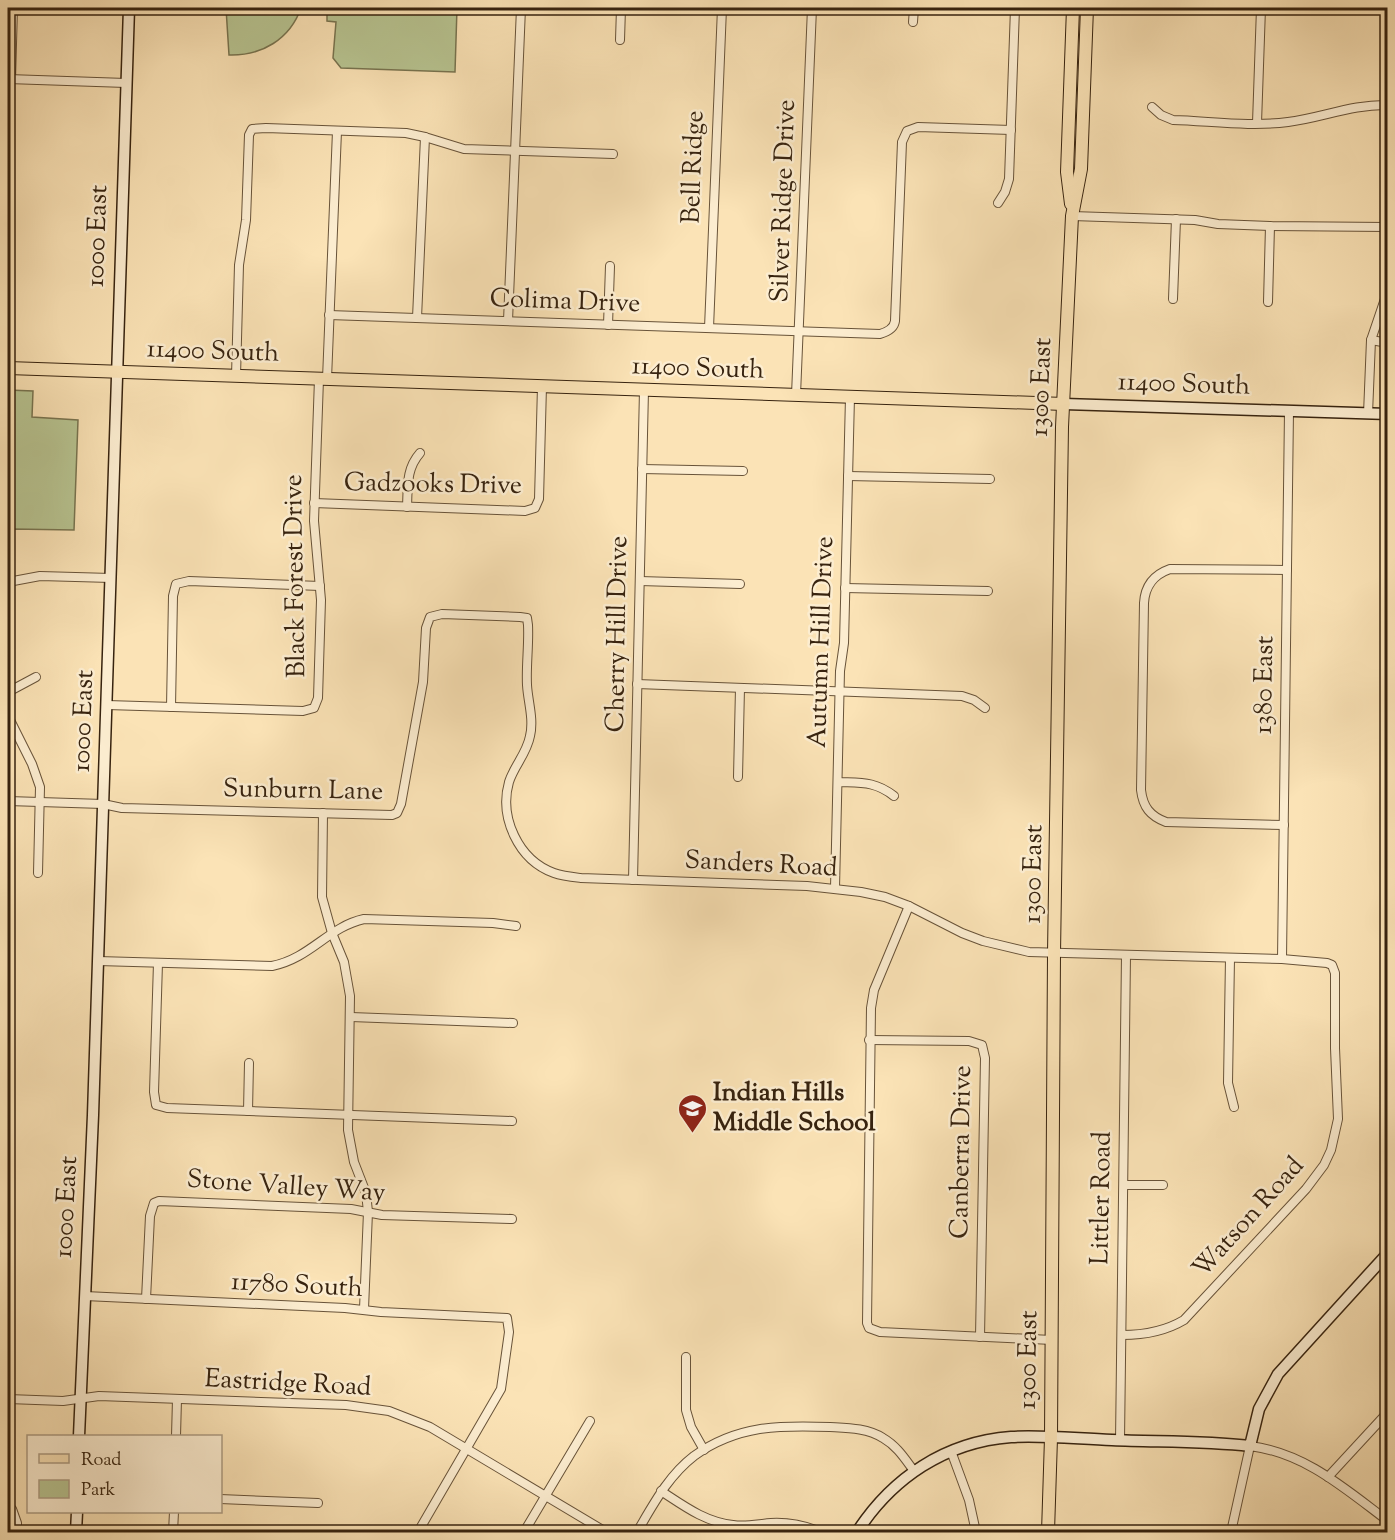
<svg xmlns="http://www.w3.org/2000/svg" width="1395" height="1540" font-family="'Sorts Mill Goudy',serif">
	<rect width="100%" height="100%" fill="#fbe3b6"/>
	<filter id="stains"><feTurbulence type="fractalNoise" baseFrequency=".00333" numOctaves="4"/><feColorMatrix values="0 0 0 0 .2 0 0 0 0 .09 0 0 0 0 .02 0 0 0 .5 -.17"/></filter>
	<radialGradient id="worn" r=".72"><stop offset=".6" stop-color="#630" stop-opacity="0"/><stop offset="1" stop-color="#630" stop-opacity=".3"/></radialGradient>
	<!-- green -->
	<g fill="#b8c592" stroke="#787450" stroke-width="1.5">
		<path d="M226 8H301C290 39 262 56 229 55Z"/>
		<polygon points="327,8 457,8 455,72 341,68 333,58 336,22 327,21"/>
		<polygon points="8,390 33,391 32,417 78,420 74,530 12,529 8,531"/>
	</g>
	<g fill="none" stroke-linecap="round" stroke-linejoin="round">
		<defs>
			<g id="street">
				<polyline points="913,22 914,8"/>
				<polyline points="620,40 621,8"/>
				<polyline points="8,79 126,83"/>
				<polyline points="11,79 13,8"/>
				<path d="M1152 107 1161 115 1173 120C1210 121 1250 127 1288 122 1321 118 1353 104 1388 105"/>
				<polyline points="1257,123 1261,8"/>
				<polyline points="998,203 1005,192 1009,179 1015,8"/>
				<polyline points="1072,216 1195,220 1218,224 1270,226 1388,227"/>
				<polyline points="1173,299 1176,219"/>
				<polyline points="1268,302 1270,226"/>
				<path d="M329 315 880 334C887 332 894 329 895 321L902 142 907 131 918 127 1011 130"/>
				<polyline points="417,318 425,137"/>
				<polyline points="508,321 521,8"/>
				<polyline points="608,325 610,266"/>
				<polyline points="709,328 722,8"/>
				<polyline points="1371,340 1388,343"/>
				<polyline points="236,376 239,265 246,220 249,135 252,129 266,128 406,133 425,137 464,149 613,154"/>
				<polyline points="327,379 337,131"/>
				<polyline points="796,395 812,8"/>
				<polyline points="1368,414 1371,340 1388,290"/>
				<polyline points="642,469 743,471"/>
				<polyline points="848,476 990,479"/>
				<polyline points="314,503 525,511 535,508 539,499 542,386"/>
				<path d="M407 507C408 486 406 469 420 453"/>
				<polyline points="640,581 740,584"/>
				<polyline points="8,582 40,576 111,578"/>
				<polyline points="845,588 988,591"/>
				<polyline points="637,684 962,696 974,700 985,708"/>
				<polyline points="8,692 36,677"/>
				<polyline points="107,705 303,711 314,708 318,698 321,600 314,521 319,379"/>
				<polyline points="171,707 173,596 176,584 189,581 320,586"/>
				<polyline points="8,716 32,764 40,787 38,873"/>
				<polyline points="738,777 740,688"/>
				<path d="M838 782C861 783 875 781 894 796"/>
				<path d="M8 801 103 804 122 808 392 815 397 813 401 804 423 682 426 628 430 617 442 614 520 617 527 618 528 625C529 645 526 665 527 685 528 702 534 719 530 736 527 753 514 766 509 782 499 817 518 860 554 873 562 876 572 877 581 878L807 886 861 892 885 897 909 906 962 933 983 941 1029 952 1282 959 1327 963 1332 965 1335 973V1048L1338 1119 1331 1150 1324 1165 1306 1189 1184 1320C1164 1332 1144 1335 1122 1335"/>
				<polyline points="323,813 322,897 332,933 344,962 350,996 348,1130 354,1162 366,1193 368,1212 364,1309"/>
				<path d="M1284 825 1166 822C1150 816 1143 807 1141 790L1144 603C1145 586 1153 575 1170 569L1287 570"/>
				<polyline points="633,880 644,390"/>
				<polyline points="835,888 840,671 844,643 850,397"/>
				<polyline points="909,906 874,990 871,1008 867,1323 869,1328 880,1332 1052,1340"/>
				<polyline points="1230,958 1228,1083 1234,1107"/>
				<polyline points="1282,959 1289,411"/>
				<path d="M98 961 272 966C311 958 328 927 364 919L493 923 516 926"/>
				<polyline points="158,963 154,1092 156,1105 167,1108 512,1121"/>
				<polyline points="351,1017 513,1023"/>
				<polyline points="869,1040 969,1041 982,1045 985,1058 980,1337"/>
				<polyline points="248,1111 249,1063"/>
				<polyline points="1124,1185 1163,1185"/>
				<polyline points="85,1296 345,1308 381,1312 507,1318 509,1332 501,1389 418,1532"/>
				<polyline points="146,1299 150,1216 154,1203 159,1201 351,1209 382,1215 512,1219"/>
				<polyline points="686,1357 686,1410 691,1427 704,1450"/>
				<polyline points="8,1399 63,1401 99,1396 346,1405 389,1411 430,1427 606,1532"/>
				<polyline points="176,1436 177,1399"/>
				<polyline points="1120,1441 1126,955"/>
				<polyline points="951,1451 969,1500 976,1532"/>
				<polyline points="1328,1477 1388,1412"/>
				<path d="M661 1491C684 1506 705 1522 733 1525 746 1527 758 1524 771 1523 788 1522 806 1526 821 1532"/>
				<polyline points="220,1499 318,1503"/>
				<polyline points="12,1509 17,1523 17,1532"/>
				<polyline points="173,1532 174,1512"/>
				<polyline points="524,1532 590,1421"/>
				<path d="M637 1532C653 1505 668 1476 694 1456 737 1425 780 1425 830 1427 848 1428 867 1428 883 1438 897 1446 905 1459 914 1471"/>
				<path d="M1231 1532 1250 1446C1305 1453 1344 1488 1388 1521"/>
			</g>
			<g id="secondary">
				<polyline points="1064,404 1388,414"/>
				<polyline points="79,1436 93,1115 129,8"/>
				<polyline points="76,1532 77,1512"/>
				<path d="M857 1532C892 1478 945 1442 1011 1437 1044 1435 1079 1439 1112 1440 1157 1442 1204 1441 1250 1446L1259 1409 1278 1374 1388 1253"/>
			</g>
			<g id="primary">
				<polyline points="1071,204 1067,172 1073,8"/>
				<polyline points="8,368 1064,404"/>
				<polyline points="1048,1532 1051,1438 1054,954 1062,427 1072,216 1081,169 1087,8"/>
			</g>
		</defs>
		<!-- street casing -->
		<use href="#street" stroke="#685339" stroke-width="10"/>
		<!-- secondary casing -->
		<use href="#secondary" stroke="#37230f" stroke-width="13"/>
		<!-- primary casing -->
		<use href="#primary" stroke="#37230f" stroke-width="14"/>
		<!-- street -->
		<use href="#street" stroke="#fcedd0" stroke-width="8"/>
		<!-- secondary -->
		<use href="#secondary" stroke="#fcedd0" stroke-width="10"/>
		<!-- primary -->
		<use href="#primary" stroke="#fbe3b6" stroke-width="12"/>
	</g>
	<!-- icons -->
	<defs>
		<symbol id="school-pin" viewBox="-11 -11 22 30"><path d="M0 17L-7.5 6A9.5 9.5 0 1 1 7.5 6Z" fill="#8f2418" stroke="#fcedd0"/><path d="M0-5L7-2L0 1L-7-2ZM-4 1L0 2.5L4 1V4Q0 6-4 4Z" fill="#fff"/></symbol>
	</defs>
	<g fill-rule="evenodd">
		<use href="#school-pin" x="676" y="1092" width="33" height="45"/>
	</g>
	<g text-anchor="middle" dominant-baseline="central" stroke-width="5" stroke-linejoin="round" paint-order="stroke">
		<!-- street labels -->
		<g font-size="26" fill="#37230f" stroke="#fcedd0">
			<text transform="translate(694 167) rotate(-88)">Bell Ridge</text>
			<text transform="translate(784 201) rotate(-88)">Silver Ridge Drive</text>
			<text transform="translate(98 236) rotate(-88)">1000 East</text>
			<text transform="translate(565 302) rotate(2)">Colima Drive</text>
			<text transform="translate(213 352) rotate(2)">11400 South</text>
			<text transform="translate(698 369) rotate(2)">11400 South</text>
			<text transform="translate(1184 385) rotate(2)">11400 South</text>
			<text transform="translate(1042 387) rotate(-88)">1300 East</text>
			<text transform="translate(433 485) rotate(1)">Gadzooks Drive</text>
			<text transform="translate(296 576) rotate(-91)">Black Forest Drive</text>
			<text transform="translate(618 634) rotate(-89)">Cherry Hill Drive</text>
			<text transform="translate(822 642) rotate(-88)">Autumn Hill Drive</text>
			<text transform="translate(1265 685) rotate(-89)">1380 East</text>
			<text transform="translate(84 721) rotate(-88)">1000 East</text>
			<text transform="translate(303 791) rotate(1)">Sunburn Lane</text>
			<text transform="translate(761 865) rotate(3)">Sanders Road</text>
			<text transform="translate(1034 874) rotate(-89)">1300 East</text>
			<text transform="translate(962 1152) rotate(-89)">Canberra Drive</text>
			<text transform="translate(286 1187) rotate(4)">Stone Valley Way</text>
			<text transform="translate(1102 1198) rotate(-89)">Littler Road</text>
			<text transform="translate(67 1207) rotate(-87)">1000 East</text>
			<text transform="translate(1249 1218) rotate(-48)">Watson Road</text>
			<text transform="translate(297 1286) rotate(3)">11780 South</text>
			<text transform="translate(1029 1360) rotate(-89)">1300 East</text>
			<text transform="translate(288 1384) rotate(3)">Eastridge Road</text>
		</g>
		<!-- poi labels -->
		<g font-size="26" font-weight="bold" fill="#37230f" stroke="#fcedd0" text-anchor="start">
			<text x="713" y="1093">Indian Hills<tspan x="713" dy="30">Middle School</tspan></text>
		</g>
	</g>
	<!-- margin -->
	<rect width="1395" height="1540" fill="none" stroke="#fbe3b6" stroke-width="30"/>
	<rect x="9" y="9" width="1377" height="1522" fill="none" stroke="#37230f" stroke-width="3"/>
	<rect x="15" y="15" width="1365" height="1510" fill="none" stroke="#37230f" stroke-width="1.5"/>
	<!-- legend -->
	<rect x="27" y="1435" width="195" height="78" fill="#fcedd0" stroke="#ad9c83" stroke-width="1.5"/>
	<rect x="39" y="1454" width="30" height="9" fill="#fbe3b6" stroke="#ad9c83" stroke-width="1.5"/>
	<text x="81" y="1465" font-size="18" fill="#37230f">Road</text>
	<rect x="39" y="1480" width="30" height="18" fill="#b8c592" stroke="#ad9c83" stroke-width="1.5"/>
	<text x="81" y="1495" font-size="18" fill="#37230f">Park</text>
	<rect width="100%" height="100%" filter="url(#stains)"/>
	<rect width="100%" height="100%" fill="url(#worn)"/>
</svg>
